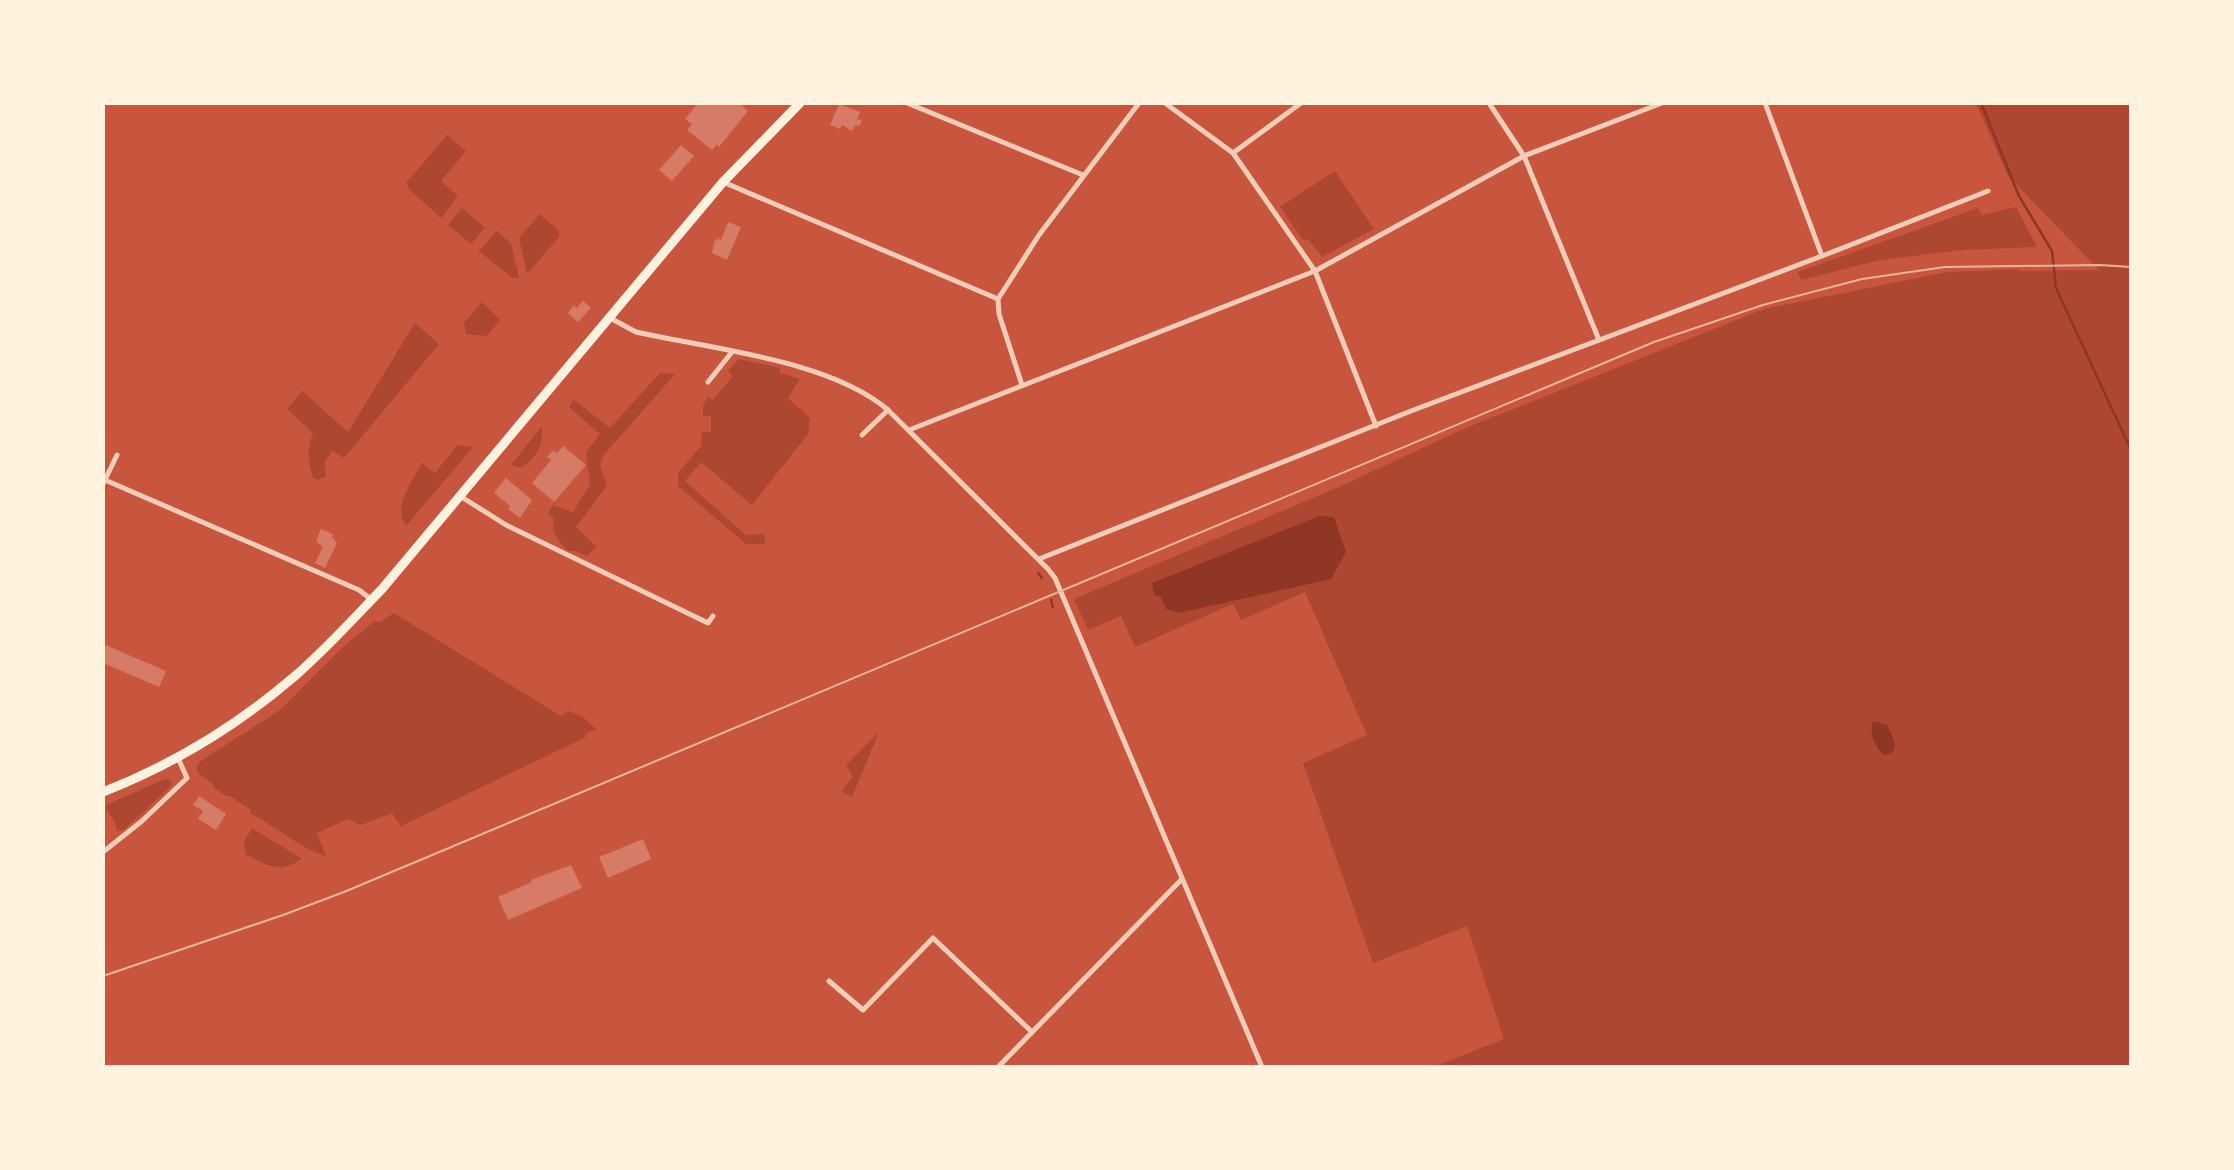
<svg xmlns="http://www.w3.org/2000/svg" width="2234" height="1170" font-family="'Exo 2',sans-serif">
	<rect width="100%" height="100%" fill="#c8553d"/>
	<!-- green -->
	<g fill="#ae4732">
		<polygon points="1976,103 2131,103 2131,1067 1433,1067 1504,1039 1467,926 1373,963 1303,763 1367,735 1305,592 1241,620 1233,604 1135,647 1121,616 1088,630 1074,599 1341,486 1468,427 1764,309 1947,272 2019,269 2020,271 2099,270 2008,176"/>
		<polygon points="447,135 466,151 441,181 458,196 441,218 409,189 406,183"/>
		<polygon points="1335,171 1374,229 1322,257 1309,240 1302,239 1280,207"/>
		<polygon points="2016,207 2037,247 1963,250 1880,260 1801,280 1798,272 1978,208 1982,215"/>
		<polygon points="462,208 485,227 471,244 448,225"/>
		<polygon points="540,214 559,231 559,237 527,274 519,238"/>
		<polygon points="497,231 511,244 519,278 512,278 479,251"/>
		<polygon points="482,302 500,320 487,336 466,334 464,323"/>
		<path d="M415 323 439 344 344 458 332 451 324 463 326 476 318 480 313 478C307 460 307 450 313 433L287 409 302 391 348 432Z"/>
		<polygon points="739,359 780,368 780,373 800,379 788,398 810,418 808,434 752,505 701,462 685,481 746,535 764,534 765,544 746,544 678,486 678,473 701,446 702,432 711,432 711,416 703,416 703,405 708,397 713,400 733,376 728,371"/>
		<path d="M660 373 675 374 603 456 600 466 607 486 576 527 597 547 587 556 576 551H568C559 541 550 533 554 519L548 514 553 505 573 512 590 485 586 452 600 434 569 407 574 400 610 428Z"/>
		<path d="M542 426C543 447 537 456 521 468L511 465Z"/>
		<path d="M457 445 473 447 406 526C392 507 413 480 422 463L435 473Z"/>
		<path d="M394 613 561 716 569 711 583 717 596 729 585 734 586 737 401 826 392 813 361 825 348 819 317 833 326 856C307 852 271 824 250 813L251 810 230 796H226L213 787V784L199 774 196 767 201 761 280 710 342 648 376 620 378 623Z"/>
		<polygon points="879,732 852,797 841,791 853,777 846,765"/>
		<polygon points="165,779 172,780 170,787 124,830 117,831 115,822 106,809 106,805"/>
		<path d="M252 828 302 859C278 874 270 866 246 855L244 842Z"/>
	</g>
	<!-- water -->
	<g fill="#8f3625">
		<polygon points="1319,516 1334,517 1346,552 1331,579 1179,613 1166,609 1161,597 1154,595 1152,583"/>
		<path d="M1873 721 1887 725 1888 727C1893 738 1902 753 1884 755 1874 747 1869 733 1873 721Z"/>
	</g>
	<g fill="none" stroke-linecap="round" stroke-linejoin="round">
		<!-- stream -->
		<g stroke="#8f3625" stroke-width="2.5">
			<polyline points="1981,103 2019,196 2052,251 2056,288 2131,450"/>
			<polyline points="1038,573 1042,578"/>
			<polyline points="1051,600 1053,607"/>
		</g>
	</g>
	<!-- building -->
	<g fill="#d67c66">
		<polygon points="698,103 739,103 748,111 719,147 717,144 712,150 687,130 692,124 685,119"/>
		<polygon points="839,104 860,112 857,119 862,120 859,126 855,125 852,131 842,125 840,129 830,125"/>
		<polygon points="681,145 694,156 672,181 659,170"/>
		<polygon points="728,222 741,227 727,260 712,253 715,240 717,241 718,238 721,240"/>
		<polygon points="583,301 591,308 578,322 568,313 574,305 577,308"/>
		<polygon points="563,446 586,465 554,502 532,483 551,460 547,457 553,450 557,453"/>
		<polygon points="506,478 532,500 520,518 508,509 510,506 494,493"/>
		<polygon points="321,529 333,534 332,537 337,543 325,568 315,563 323,547 316,541"/>
		<polygon points="103,644 166,671 159,687 103,663"/>
		<polygon points="199,796 226,814 216,830 198,819 203,811 193,805"/>
		<polygon points="643,839 651,859 608,878 599,857"/>
		<polygon points="571,865 582,888 508,920 498,897 532,882 531,880"/>
	</g>
	<g fill="none" stroke-linecap="round" stroke-linejoin="round">
		<!-- minor -->
		<g stroke="#f1ccb7" stroke-width="5">
			<polyline points="907,103 1083,175"/>
			<polyline points="1165,103 1233,153 1315,271 1376,426"/>
			<polyline points="1489,103 1524,156 1599,340"/>
			<polyline points="1765,103 1822,256"/>
			<polyline points="1233,153 1301,103"/>
			<polyline points="723,182 998,299 999,314 1022,385"/>
			<polyline points="998,299 1039,235 1139,103"/>
			<path d="M610 318 636 332C711 349 830 360 888 410L1048 569 1055 578 1262 1067"/>
			<polyline points="708,382 732,352"/>
			<polyline points="909,430 1315,271 1524,156 1662,103"/>
			<polyline points="862,435 888,410"/>
			<polyline points="105,480 359,590 372,600"/>
			<polyline points="103,484 117,455"/>
			<polyline points="460,496 506,525 708,623 713,616"/>
			<polyline points="1039,559 1411,411 1822,256 1988,191"/>
			<polyline points="103,852 142,821 187,778 178,758"/>
			<polyline points="829,981 863,1010 933,938 1032,1032"/>
			<polyline points="998,1067 1182,879"/>
		</g>
		<!-- primary -->
		<path stroke="#fff3e0" stroke-width="9" d="M103 792C172 765 239 724 295 676 326 649 354 618 382 589L723 182 800 103"/>
		<!-- tram -->
		<polyline stroke="#e9b49f" stroke-width="2" points="103,976 283,915 344,892 1654,342 1763,305 1862,279 1945,267 2100,265 2131,267"/>
	</g>
	<!-- border -->
	<rect width="2234" height="1170" fill="none" stroke="#fff3e0" stroke-width="210"/>
</svg>
